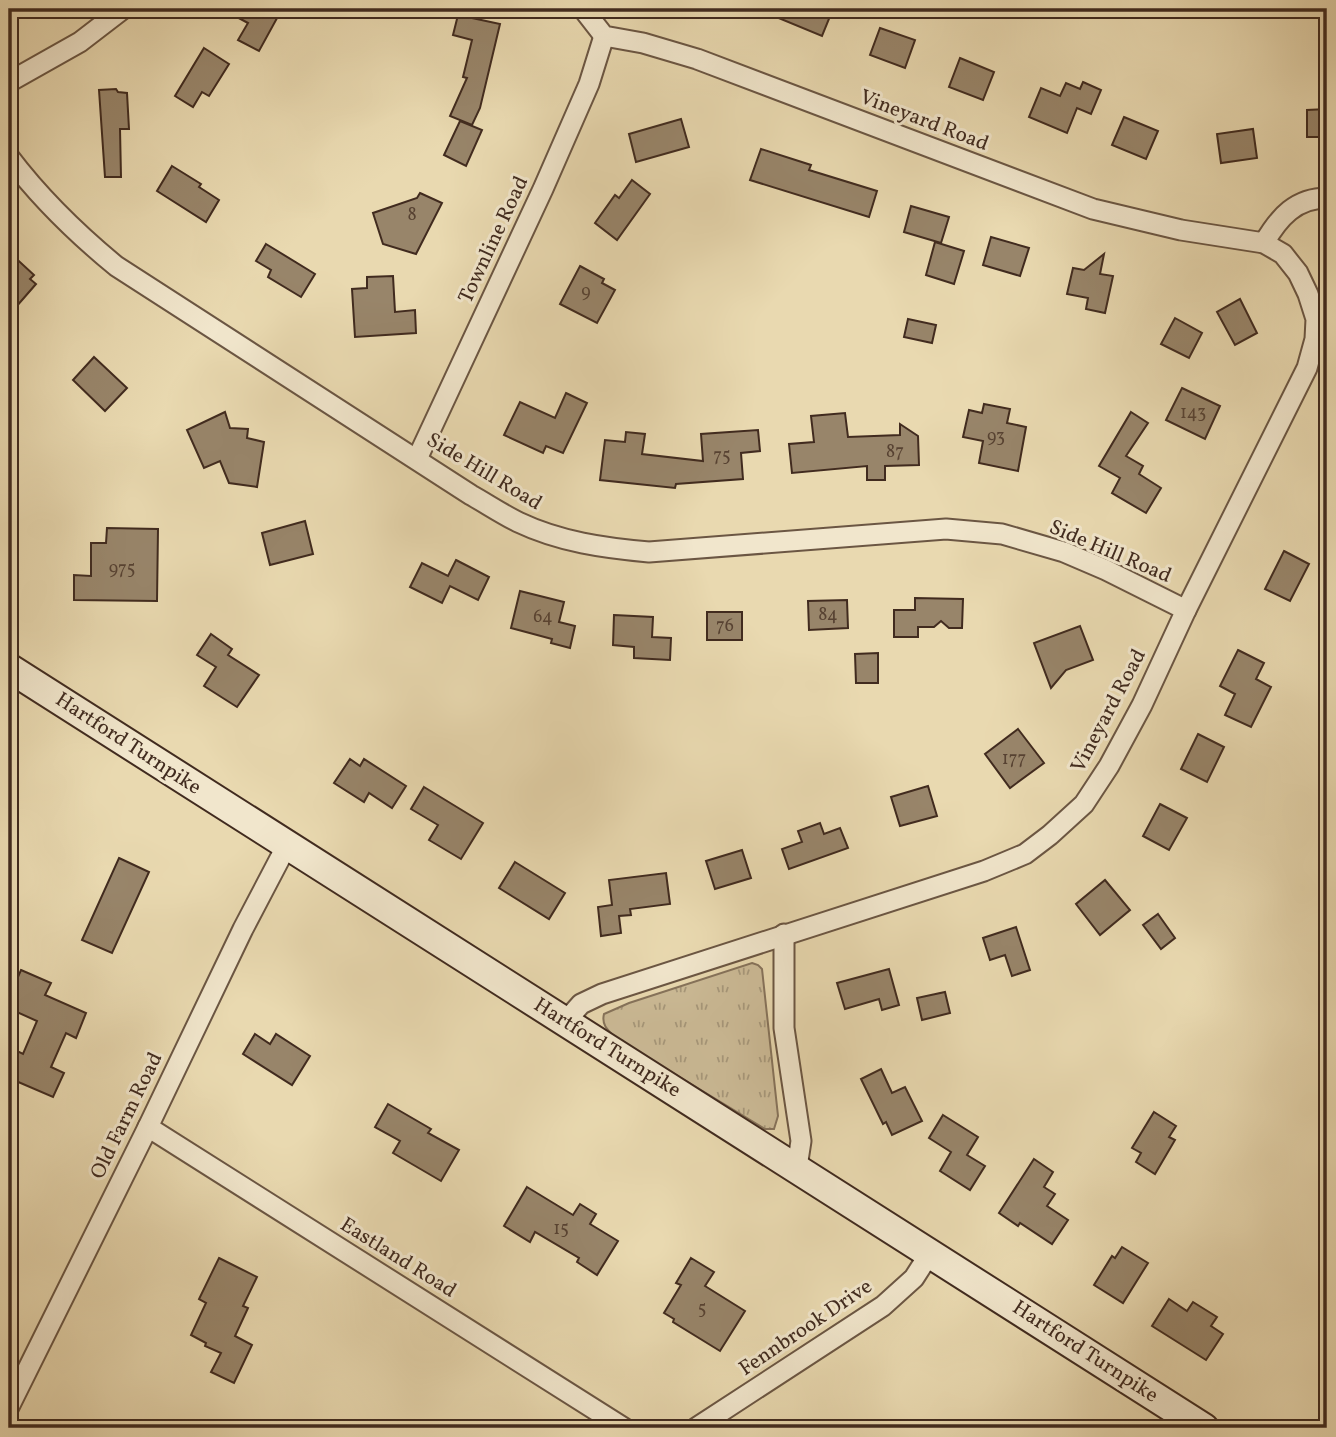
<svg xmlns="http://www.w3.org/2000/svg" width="1336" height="1437" font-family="Vollkorn,serif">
	<defs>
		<pattern id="grass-tufts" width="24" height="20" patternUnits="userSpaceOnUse" patternTransform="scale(1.75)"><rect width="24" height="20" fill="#ccbb97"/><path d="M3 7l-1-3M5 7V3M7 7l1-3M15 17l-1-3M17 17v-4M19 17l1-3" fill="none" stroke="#a7987b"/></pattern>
	</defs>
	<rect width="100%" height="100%" fill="#e9d9b0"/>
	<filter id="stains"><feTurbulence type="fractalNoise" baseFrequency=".00286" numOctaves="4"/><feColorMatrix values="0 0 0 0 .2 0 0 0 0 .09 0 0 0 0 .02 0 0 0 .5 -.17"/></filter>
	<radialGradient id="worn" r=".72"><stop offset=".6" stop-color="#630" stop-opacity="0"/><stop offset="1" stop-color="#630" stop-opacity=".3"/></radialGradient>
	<!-- grass -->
	<path fill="url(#grass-tufts)" stroke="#86735b" stroke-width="2" d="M752 963 758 965 762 969 778 1116 774 1129H765L617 1039C609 1031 601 1026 604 1014L629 1003Z"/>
	<!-- building -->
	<g fill="#98856a" stroke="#412b1f" stroke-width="2">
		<polygon points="222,9 282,9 259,51 238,40 248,23"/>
		<polygon points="757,9 833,9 822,36"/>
		<polygon points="458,15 500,24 480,108 472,125 450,116 467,78 463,77 472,40 453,35"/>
		<polygon points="880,28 915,40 905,68 870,55"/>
		<polygon points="204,48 229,64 209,96 202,92 193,107 175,96"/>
		<polygon points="960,58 994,72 983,100 949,87"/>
		<polygon points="1083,82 1101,90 1091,114 1077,108 1067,133 1029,117 1041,88 1060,96 1066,83 1080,89"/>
		<polygon points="116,89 118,92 127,93 129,129 120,129 121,177 105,177 99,90"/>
		<polygon points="1327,109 1327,137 1307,137 1307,110"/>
		<polygon points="1124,117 1158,131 1146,159 1112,145"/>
		<polygon points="681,119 689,147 636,162 629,134"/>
		<polygon points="460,121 482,130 466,166 444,155"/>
		<polygon points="1253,129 1257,158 1221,163 1217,134"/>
		<polygon points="761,149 811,165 809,170 877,191 869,217 750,180"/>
		<polygon points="172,166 201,184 199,187 219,200 206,222 157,191"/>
		<polygon points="632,180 650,194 617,240 595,223 615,195 619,198"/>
		<polygon points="420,193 442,203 416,254 383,244 373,213 417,198"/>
		<polygon points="911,206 949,217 941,243 904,232"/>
		<polygon points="991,237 1029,248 1020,276 983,265"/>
		<polygon points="935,242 964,251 954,284 926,275"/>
		<polygon points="266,244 315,274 301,297 268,277 271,270 256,261"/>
		<polygon points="9,252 34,275 30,279 36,284 9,315"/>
		<polygon points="1104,254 1100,274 1113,276 1105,313 1086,309 1088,298 1067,294 1073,268 1084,270"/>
		<polygon points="580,266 604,279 602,283 615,290 597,323 560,304"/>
		<polygon points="393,276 395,312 415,310 416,333 355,337 352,289 367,288 367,277"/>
		<polygon points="1240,299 1257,333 1235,345 1217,312"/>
		<polygon points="1175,318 1202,333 1189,358 1161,344"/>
		<polygon points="908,319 936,325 932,343 904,337"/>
		<polygon points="94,357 127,388 105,411 73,380"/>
		<polygon points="1182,388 1220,406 1205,439 1166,420"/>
		<polygon points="566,393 587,403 563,453 546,446 543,453 504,435 520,402 555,418"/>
		<polygon points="984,404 1010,409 1007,423 1026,427 1018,471 979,463 983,441 963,437 969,410 982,413"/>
		<polygon points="225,412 230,428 248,429 247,438 264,442 257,487 229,483 220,461 204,468 187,430"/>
		<polygon points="1131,412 1148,423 1126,456 1143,466 1139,474 1161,488 1146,513 1112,493 1120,478 1099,466"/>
		<polygon points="845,413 848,437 900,435 900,424 918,436 919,465 885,466 885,480 867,480 867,466 792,473 789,444 814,442 811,416"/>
		<polygon points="758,430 760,451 741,453 743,479 676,484 675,488 600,480 605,440 625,442 626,432 645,434 642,454 703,461 701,434"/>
		<polygon points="305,521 313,554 270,565 262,533"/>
		<polygon points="107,528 158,529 157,601 74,600 74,575 91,576 91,543 106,543"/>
		<polygon points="1284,551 1309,564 1290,601 1265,589"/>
		<polygon points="456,560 489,577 478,600 450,586 442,603 410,587 422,563 448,576"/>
		<polygon points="520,591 564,602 559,622 575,626 570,648 551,643 552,639 511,628"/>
		<polygon points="915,598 963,599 962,628 949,628 941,621 934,627 918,627 918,637 894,637 894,610 915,610"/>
		<polygon points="847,600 848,628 809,630 808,601"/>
		<rect x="707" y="612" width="35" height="28"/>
		<polygon points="614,615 653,617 652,637 671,638 670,660 634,658 634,647 613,645"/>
		<polygon points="1080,626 1093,660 1066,670 1051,688 1034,643"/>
		<polygon points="211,634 232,649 228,655 259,675 237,707 204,686 216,667 197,655"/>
		<polygon points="1238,650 1264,663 1256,679 1271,687 1251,727 1225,715 1235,694 1220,686"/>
		<polygon points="878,653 878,683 856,683 855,654"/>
		<polygon points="1018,729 1044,763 1010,788 985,754"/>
		<polygon points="1198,734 1224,747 1207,782 1181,769"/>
		<polygon points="350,759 360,766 364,759 406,786 392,808 369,793 364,802 334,783"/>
		<polygon points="928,786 937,816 900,826 891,797"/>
		<polygon points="424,787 483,823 461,859 429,840 438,825 411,809"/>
		<polygon points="1160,804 1187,818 1169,850 1143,836"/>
		<polygon points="820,823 824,834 840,828 848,848 789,869 782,849 802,842 798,831"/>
		<polygon points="742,850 751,878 715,889 706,861"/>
		<polygon points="119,858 149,872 112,953 82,940"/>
		<polygon points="515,862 565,893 549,919 499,888"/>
		<polygon points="666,873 670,904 630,909 631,915 619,916 621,933 601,936 598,907 612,905 609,880"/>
		<polygon points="1105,880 1130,910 1100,935 1076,904"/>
		<polygon points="1158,914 1175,938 1161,949 1143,925"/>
		<polygon points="1016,927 1030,970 1012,976 1005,955 990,960 983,938"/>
		<polygon points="889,969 899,1005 882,1010 879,999 845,1009 837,983"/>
		<polygon points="21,970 51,983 45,995 86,1013 76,1038 66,1033 51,1067 64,1073 53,1097 9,1078 9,1047 23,1054 37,1021 10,1009 15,997 10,995"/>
		<polygon points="945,992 950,1013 922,1020 917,998"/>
		<polygon points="255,1034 270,1044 276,1034 310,1056 292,1085 243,1054"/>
		<polygon points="881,1069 892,1093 905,1087 922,1121 892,1135 886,1122 883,1124 861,1079"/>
		<polygon points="388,1104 431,1129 428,1133 459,1150 441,1181 393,1153 400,1141 375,1127"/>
		<polygon points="1154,1112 1176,1126 1169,1137 1175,1140 1155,1174 1136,1162 1141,1153 1132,1148"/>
		<polygon points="943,1115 978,1137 967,1155 985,1166 970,1190 940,1171 951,1152 929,1138"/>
		<polygon points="1034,1159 1053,1172 1044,1187 1055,1194 1047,1206 1068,1220 1052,1244 1020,1223 1018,1226 999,1213"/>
		<polygon points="527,1187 573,1215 580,1204 596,1214 590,1224 618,1241 597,1275 577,1262 579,1258 535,1232 530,1242 504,1226"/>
		<polygon points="1122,1247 1148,1263 1123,1303 1094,1285 1112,1256 1115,1258"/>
		<polygon points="219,1258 257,1277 243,1306 248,1308 235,1336 252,1345 234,1383 211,1372 221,1353 205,1346 206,1343 191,1335 206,1303 199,1299"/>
		<polygon points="691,1258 714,1272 705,1286 745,1311 720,1351 673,1322 674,1319 664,1313 681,1285 676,1283"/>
		<polygon points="1169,1299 1187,1311 1193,1302 1217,1317 1211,1326 1223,1334 1206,1360 1152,1326"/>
	</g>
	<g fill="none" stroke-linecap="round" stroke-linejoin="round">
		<defs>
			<g id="street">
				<polyline points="9,82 80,42 123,9"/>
				<path d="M9 157C40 198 76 233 116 266L471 495C487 504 502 514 518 522 560 542 604 548 649 552L946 529 1002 534 1064 552 1106 570 1186 610"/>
				<path d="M1264 243C1279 217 1296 198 1327 198"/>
				<polyline points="417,459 543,189 589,84 604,36"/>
				<polyline points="784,934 784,1028 801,1141 797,1167"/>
				<polyline points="565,1022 581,1004 602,994 984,871 1025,854 1050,835 1084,804 1109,766 1142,705 1186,610 1307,368 1315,339 1316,319 1308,294 1298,273 1283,254 1264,243 1181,230 1093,209 697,59 643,43 604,36 583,9"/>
				<polyline points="148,1127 624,1428"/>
				<polyline points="9,1407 148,1127 243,929 287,845"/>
				<polyline points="696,1428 883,1306 914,1278 930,1253"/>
			</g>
			<polyline id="secondary" points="9,668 1204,1428"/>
		</defs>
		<!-- street casing -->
		<use href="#street" stroke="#6b5643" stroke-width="23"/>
		<!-- secondary casing -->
		<use href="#secondary" stroke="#412b1f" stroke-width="32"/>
		<!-- street -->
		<use href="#street" stroke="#f1e6cc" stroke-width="19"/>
		<!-- secondary -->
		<use href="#secondary" stroke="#f1e6cc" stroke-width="28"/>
	</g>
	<g text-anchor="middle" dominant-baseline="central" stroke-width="6" stroke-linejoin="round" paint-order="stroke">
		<!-- number labels -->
		<g font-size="18" fill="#574232">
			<text x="412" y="215">8</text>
			<text x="586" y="292">9</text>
			<text x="1193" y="413">143</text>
			<text x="996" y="437">93</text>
			<text x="895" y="452">87</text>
			<text x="722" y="456">75</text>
			<text x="122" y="569">975</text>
			<text x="828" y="615">84</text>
			<text x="543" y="617">64</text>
			<text x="725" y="626">76</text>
			<text x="1014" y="759">177</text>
			<text x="561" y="1229">15</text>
			<text x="702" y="1309">5</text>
		</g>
		<!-- street labels -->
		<g font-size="21" fill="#412b1f" stroke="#f1e6cc">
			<text transform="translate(924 121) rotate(21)">Vineyard Road</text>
			<text transform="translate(494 240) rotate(-65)">Townline Road</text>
			<text transform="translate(484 472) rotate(31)">Side Hill Road</text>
			<text transform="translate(1110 552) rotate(23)">Side Hill Road</text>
			<text transform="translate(1109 711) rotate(-62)">Vineyard Road</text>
			<text transform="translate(128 744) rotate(33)">Hartford Turnpike</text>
			<text transform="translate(607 1048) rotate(32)">Hartford Turnpike</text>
			<text transform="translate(127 1116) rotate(-64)">Old Farm Road</text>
			<text transform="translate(398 1258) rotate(32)">Eastland Road</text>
			<text transform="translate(806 1328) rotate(-34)">Fennbrook Drive</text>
			<text transform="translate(1085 1352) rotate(33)">Hartford Turnpike</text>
		</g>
	</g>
	<!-- margin -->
	<rect width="1336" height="1437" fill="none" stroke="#e9d9b0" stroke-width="35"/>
	<rect x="10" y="10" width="1315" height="1416" fill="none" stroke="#412b1f" stroke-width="3.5"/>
	<rect x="18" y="18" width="1301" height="1402" fill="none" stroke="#412b1f" stroke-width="2"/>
	<rect width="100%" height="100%" filter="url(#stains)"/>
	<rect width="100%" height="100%" fill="url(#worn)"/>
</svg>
